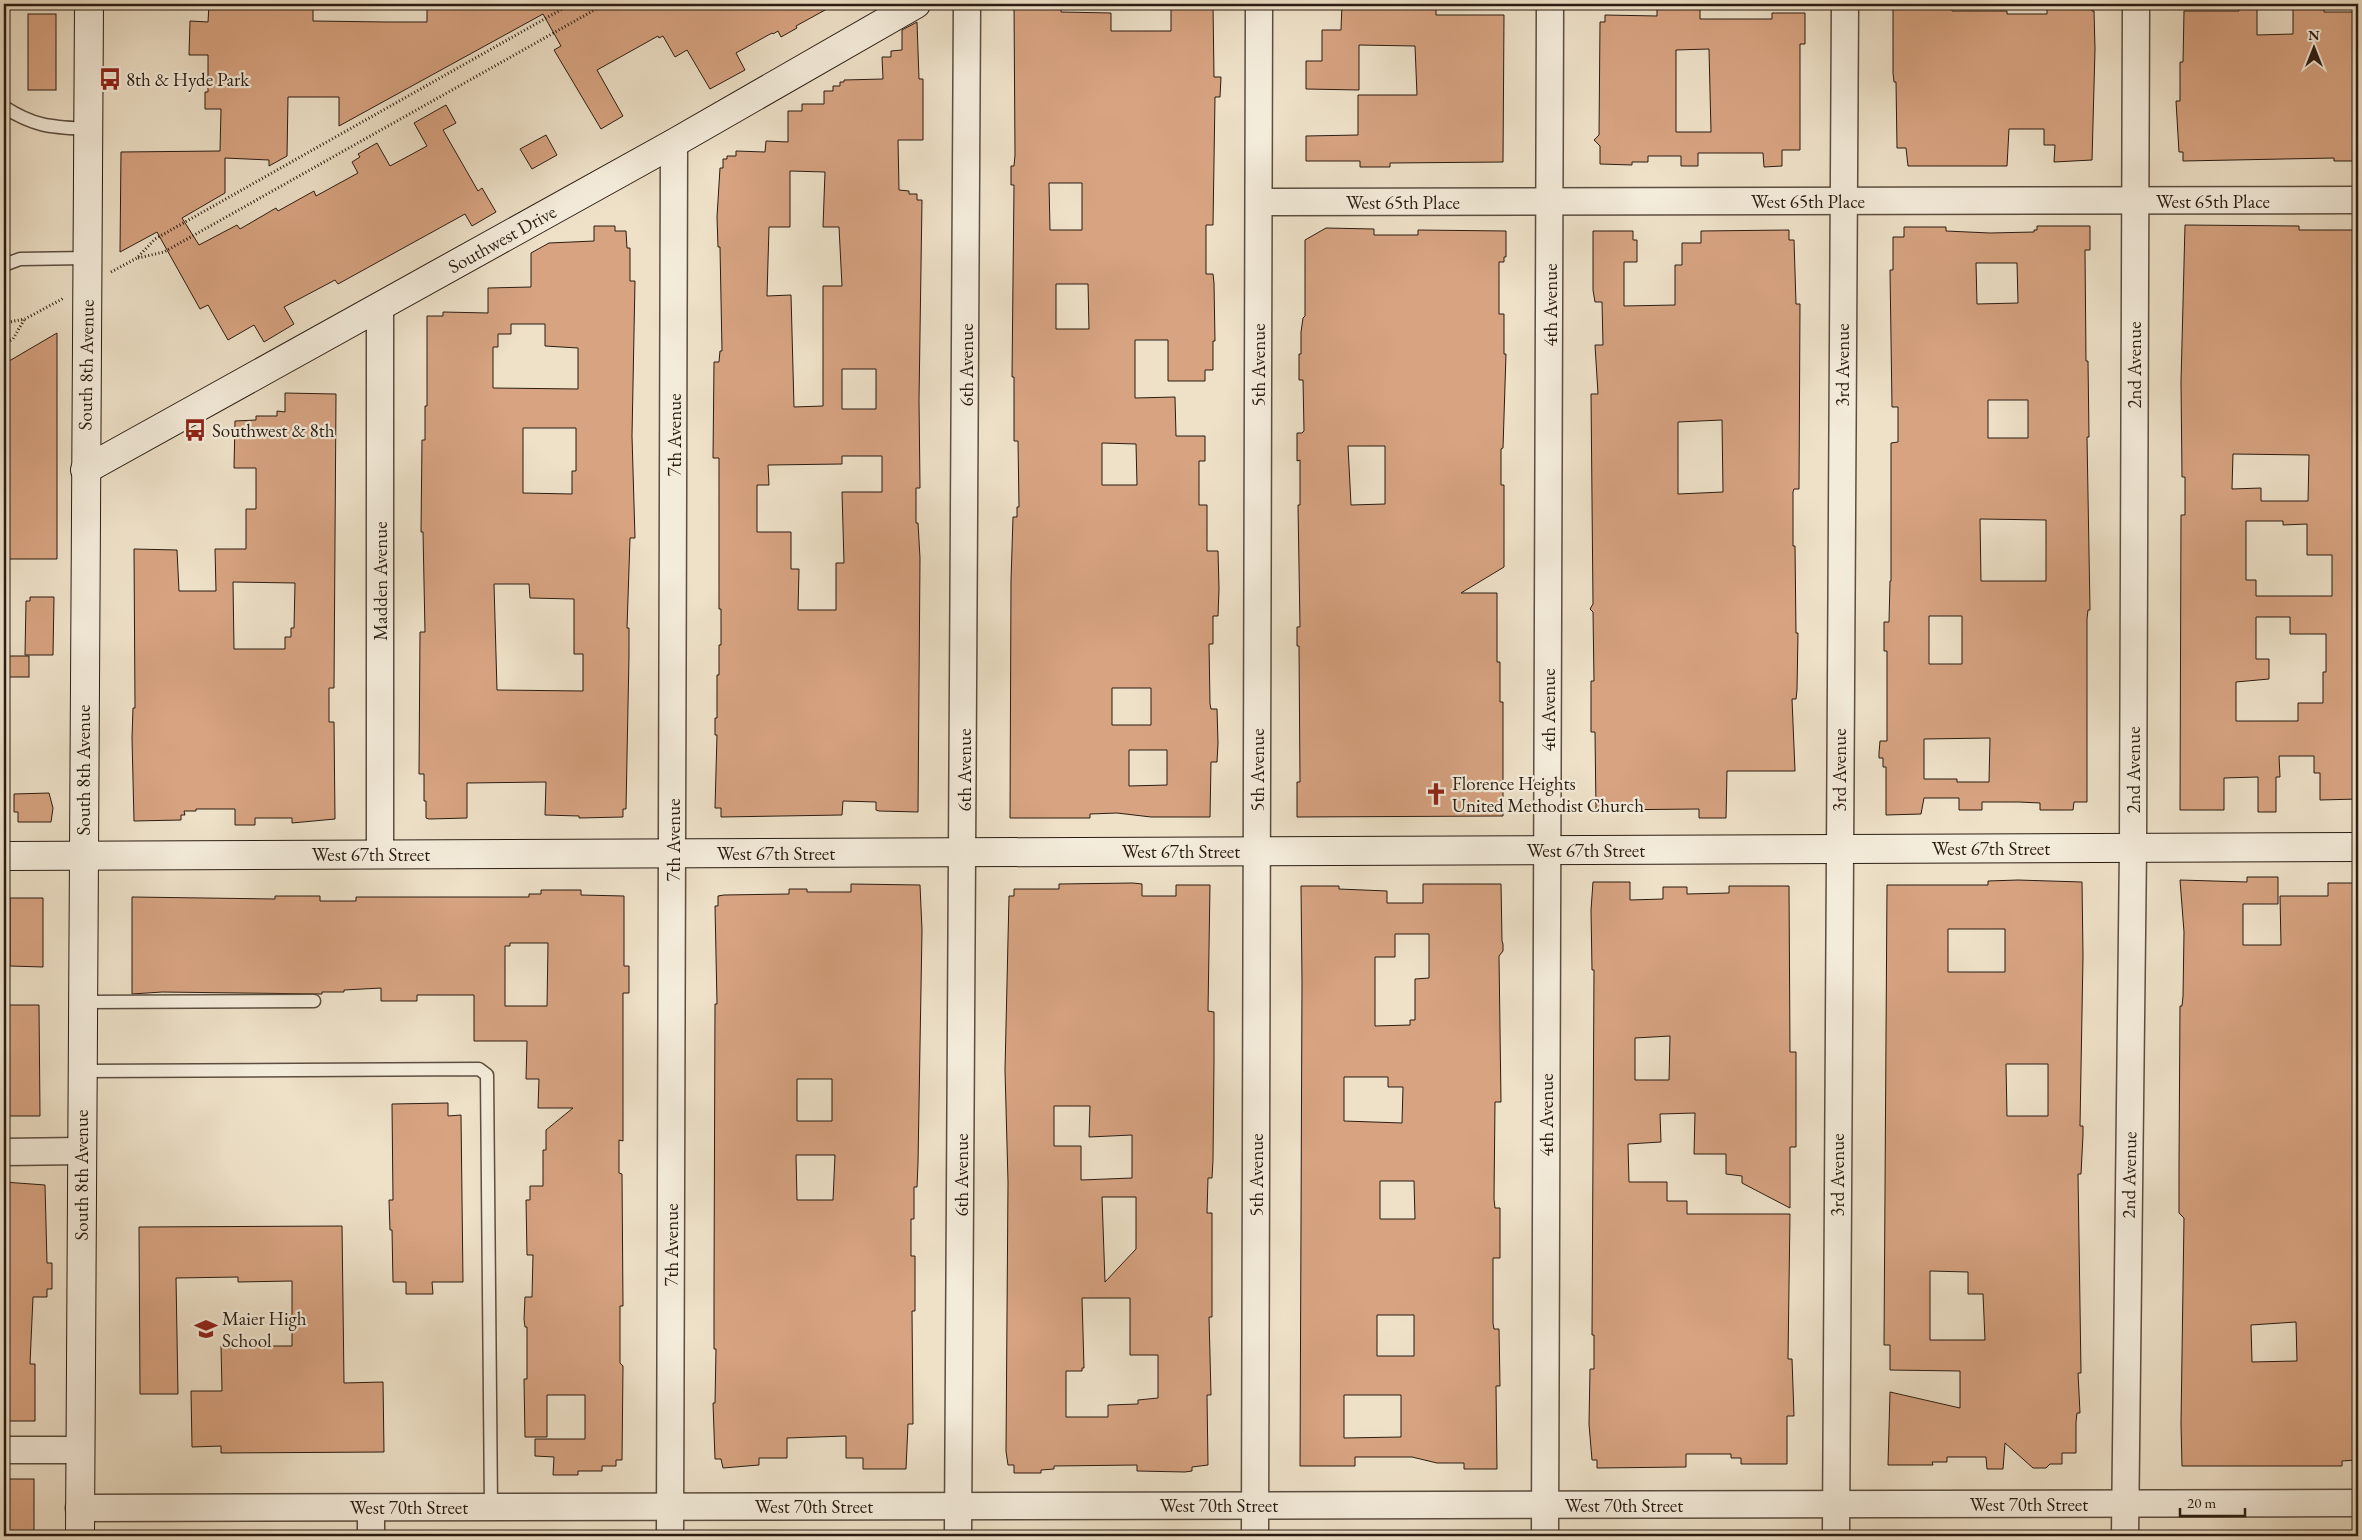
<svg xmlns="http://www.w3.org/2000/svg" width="2362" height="1540" font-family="'EB Garamond',serif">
	<rect width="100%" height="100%" fill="#eee1c8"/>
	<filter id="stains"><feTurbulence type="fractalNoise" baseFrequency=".004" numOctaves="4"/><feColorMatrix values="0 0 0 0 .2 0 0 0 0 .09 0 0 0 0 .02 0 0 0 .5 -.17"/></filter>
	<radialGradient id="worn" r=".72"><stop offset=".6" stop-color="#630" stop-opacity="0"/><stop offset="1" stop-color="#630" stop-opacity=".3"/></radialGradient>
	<!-- building -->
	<g fill="#d7a381" stroke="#2b1d13" fill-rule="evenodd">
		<polygon points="209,4 313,6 313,21 386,22 427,22 427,4 836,4 796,26 797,28 781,37 778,31 773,34 772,33 736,53 745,70 710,89 687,50 675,57 663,36 659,38 658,36 597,70 623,116 601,129 554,50 561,46 543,14 339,126 339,97 288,97 287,156 269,166 269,160 225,158 225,193 182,218 199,245 237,225 240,229 276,208 278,211 314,191 316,196 358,173 352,162 360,157 358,154 377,143 390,166 427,146 414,123 446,105 456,123 443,130 478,191 482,188 496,212 472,226 465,214 338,284 335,280 284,307 294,324 264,342 254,325 228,340 208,305 200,309 157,232 120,252 121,152 220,151 221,109 205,109 205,92 208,92 208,55 189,55 190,21 208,22"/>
		<path d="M1014 4H1061V12L1111 13V31H1171V4H1208V6H1213L1214 77H1221L1220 97H1215L1213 225H1206V274H1213L1214 283 1215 341H1213V370H1205V381H1168V340H1135V398L1175 397 1176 436H1205V461H1199V505H1207V551H1218L1219 589 1218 616H1213V644H1209L1210 704 1211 709H1217L1218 743 1217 762H1211L1210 817H1151L1117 813 1090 814V818H1010L1011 581 1013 517H1017V507H1019L1018 441H1014V377H1012L1014 185H1011V166H1014L1015 155ZM1049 183H1082V230H1050ZM1056 284H1088L1089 329H1056ZM1102 443 1136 444 1137 485H1102ZM1112 688H1151V725H1112ZM1129 750H1167V785L1129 786Z"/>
		<polygon points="1342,4 1436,4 1436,15 1504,15 1503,162 1390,163 1390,167 1360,167 1360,161 1306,161 1306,136 1358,135 1358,95 1417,95 1415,46 1359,45 1359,90 1306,89 1306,61 1322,61 1322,30 1341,30"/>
		<path d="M1657 4H1700V19H1772V13H1805V44H1800V150H1782V166L1764 167 1763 153H1698V166H1681V156H1648V162H1632V165L1600 164V146L1594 140 1599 135 1600 22H1605V15L1657 16ZM1709 49 1711 132H1676V50Z"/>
		<polygon points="1893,4 1952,4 1952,11 2007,11 2007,14 2047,14 2047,4 2092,4 2092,11 2094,11 2095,49 2092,160 2054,162 2055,145 2044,145 2044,129 2009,129 2007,166 1908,166 1906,148 1897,148 1896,82 1894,82 1893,73"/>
		<polygon points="2238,4 2257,4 2257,35 2293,34 2293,4 2324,4 2324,12 2358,12 2358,161 2334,161 2334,158 2183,161 2183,152 2179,152 2176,101 2180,101 2180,62 2183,62 2184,11 2239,11"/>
		<rect x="28" y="14" width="28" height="76"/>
		<path d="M917 22 919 79H923V140H898L899 190 909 191V194H917V200H922L919 400 920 488H916V523H918L920 558 918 812 879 811 876 810V802L843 801 842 815 721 817V808H715L717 735H715V718H717V675H719V645H721V609H719V458H713L714 362H719L720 351H722L720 247H718L717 217 720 168H723V159H727V156H736V151L765 152 766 141 788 142V111H802V104H824V91H833V86H840V82H844V80L883 79 882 57H891V51L902 50V30ZM790 171 825 172 823 227H839L842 286H823V406L794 407 791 295 767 296 769 227H790ZM842 369H876V409H842ZM842 456H882V492H842L844 563H836V610H798L799 569H791V532H757V485H769L768 465 842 464Z"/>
		<polygon points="546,135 557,155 532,169 520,149"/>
		<path d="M2185 225 2299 226V230H2358V799L2320 800V773H2314V756H2279L2280 777H2276V812H2258V777L2224 778V810H2180L2181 515H2185V477H2182L2181 382ZM2233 454 2309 455 2308 501H2261V488L2232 489ZM2246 521H2283V525L2307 524V555H2332V596H2256V580H2246ZM2256 617H2290V634H2326V672H2323V703H2298V721H2236V682L2269 679V659H2256Z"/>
		<path d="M594 226H615V231H626L627 248H630V281H635L632 436 635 538H630L627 628H629V655L626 809H623V817L579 818V816L545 815 546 782 467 783V818L429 819 426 818V801H424V774H419L420 632H425L423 532H421L422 440H425V406H427V316H443V312L488 313V288L531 287V253L549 243 594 241ZM511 324H545V346L578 348V389L493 388V347H498V334H511ZM523 428H576V471H572V494L523 493ZM494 584H529L530 598 574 599V654H583V691L497 690Z"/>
		<path d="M2037 226H2090V250H2085L2086 361H2088L2089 437H2087L2090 610H2088L2087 619V802H2074L2073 810H2040V803L2019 802H1982V810H1959V798H1924L1921 814 1886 815V767H1883V758H1879V753L1880 741H1887V651H1884V622H1889L1890 581H1891V443L1898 442V407H1892L1890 270H1893V237H1904V227H1946V231L1990 233 2034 232V230H2037ZM1976 263H2017L2018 303 1977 304ZM1988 400H2028V438H1988ZM1980 519 2046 520V581H1981ZM1929 616H1962V664H1929ZM1990 738 1989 782H1957V779H1924V739Z"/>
		<path d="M1326 228 1374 229V235H1418V230L1506 231V257H1504V262H1499V314H1504V354H1506L1503 448 1501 449V485H1504V567L1461 593H1497V662H1500V702H1503V816L1297 817V782H1300L1299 646H1297V627H1300L1298 505H1300V460L1297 461V433H1302L1304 431 1303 380H1299V354H1301V332L1303 318 1305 316V240ZM1348 446H1385V504L1351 505Z"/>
		<path d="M1789 230V240H1794L1796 304H1800L1799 489H1794L1793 492V546H1795L1796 633H1798L1797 690 1796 699H1792L1795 771H1727L1726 818H1699V809L1596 810 1595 732H1591V681H1594L1593 612 1590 609 1593 604 1591 394H1598L1595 345H1603L1602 302H1595L1593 290V231H1633V240H1637V262H1624V306L1675 305V265H1682V243H1701V231ZM1722 420 1723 492 1678 494V422Z"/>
		<polygon points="57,333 57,559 4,559 4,364"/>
		<path d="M285 393 336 394 334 688H329V722H334L335 819 292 823V818H255V825H235V809H196V811H184L185 815H181V820L134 821 132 738 133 708H135L134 549 177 550 179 591H216L215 549H246V509H256V468H234L235 421 256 420V416H277V411L285 412ZM233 582 295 583 294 628H291V637H285V649H234Z"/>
		<polygon points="30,597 54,597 53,655 25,655 26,601 30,601"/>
		<rect x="4" y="656" width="25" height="21"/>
		<polygon points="49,793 53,808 51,822 18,822 18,812 14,812 14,794"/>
		<path d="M2247 877H2278V904H2243V945H2281L2280 896H2328V883H2358V1452H2356V1460L2342 1461V1466H2182L2181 1424 2184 1218 2179 1213V1165L2180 1006H2182L2183 996 2184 932 2180 880 2247 882ZM2296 1322 2297 1361 2252 1362 2251 1325Z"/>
		<path d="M2018 880 2082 882 2083 956 2080 1126H2083V1135L2081 1174H2078L2081 1373H2078L2080 1413H2077L2076 1422V1453H2062V1464H2050L2046 1468H2033L2005 1443 2003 1469H1987L1986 1457H1947V1462H1932L1933 1465H1888L1890 1392 1960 1408V1371L1890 1370V1345H1884L1887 885H1988V881ZM1948 929H2005V972H1948ZM2006 1064H2048V1116H2007ZM1930 1271 1968 1272V1294H1983L1985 1340H1930Z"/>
		<path d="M1593 882H1630V900L1663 899V887H1687V894L1729 893V886H1789L1790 1052H1796V1147H1790V1208L1742 1183V1176L1726 1174V1154H1694L1695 1113 1660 1114 1661 1142 1628 1144 1629 1182H1667V1201H1687V1214H1790L1788 1359H1792L1794 1416H1787V1464H1741V1458H1731V1454H1686V1467L1597 1468V1460H1592L1589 1424 1590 1369H1594V1335H1592L1594 970H1592L1591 910ZM1670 1036 1669 1080H1635V1038Z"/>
		<path d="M1133 883 1142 884V896H1176V885H1210L1208 1011 1214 1012V1061L1213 1160 1212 1178H1208L1207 1213H1212V1317H1209L1211 1395H1207L1208 1465 1192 1467V1471L1185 1472 1137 1471V1465L1054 1466V1469L1041 1470V1473H1014V1465H1008L1006 1451 1008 1182 1005 1070 1009 896H1014V889H1059V884ZM1054 1106H1090L1089 1137 1132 1135V1178L1081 1180V1146H1054ZM1102 1197H1136V1249L1105 1282ZM1082 1298H1130V1355H1158V1398L1138 1400V1404L1108 1405V1417H1066V1371H1082V1368H1084Z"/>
		<path d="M851 884 920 885 922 930 918 1163 917 1187H914V1219H911V1256H915V1311H912L913 1424H908L906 1469H863V1458H846V1436L787 1438V1458H759V1465L723 1468 721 1459H715L713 1403H715L716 1349H714V1288L715 1004H717L715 906H718V896L724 895 789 894V889H807V892H851ZM797 1079H832V1121H797ZM796 1155H835L833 1200H797Z"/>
		<path d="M1423 884H1501L1502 941 1503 944V951L1499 956 1501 1102H1495L1494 1199 1495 1208H1500V1258H1493V1323L1494 1329H1499L1500 1386H1496L1497 1469H1464V1463H1437L1412 1457H1355V1466H1300L1302 982 1301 886H1339V889L1387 891V903H1423ZM1395 934H1429V978L1415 979V1020H1410V1025L1375 1026V957H1395ZM1344 1077H1388V1087H1403L1402 1123 1344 1121ZM1380 1181H1414L1415 1219H1380ZM1377 1315H1414V1356H1377ZM1344 1395H1401V1437L1344 1438Z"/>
		<path d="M541 890H581V895L624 896V966H629V993H623V1141L619 1140V1173L622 1174 623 1306H620V1363L623 1366 622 1460H616V1466H602V1471H578V1475H553L554 1457 535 1456V1439H585V1395H547V1437H525L524 1379H527V1327H525L524 1319 525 1297H532L533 1255H527L526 1200H530V1186H543V1150H546V1130L573 1108H538L539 1079H526L527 1041H474V995H417V1001H381V988L344 990V992H322V994L162 992 132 994V897L275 899V896H320V901H356V897H529V894H541ZM510 943H548L547 1006H505V946H510Z"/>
		<polygon points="10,898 43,898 43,967 10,966"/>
		<polygon points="4,1005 39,1005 40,1116 4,1116"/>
		<polygon points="448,1103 448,1116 461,1115 463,1282 432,1282 433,1294 406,1294 406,1282 393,1282 392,1230 390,1230 389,1200 393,1200 392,1104"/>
		<polygon points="4,1182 45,1185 47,1263 52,1263 52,1289 47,1289 47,1297 33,1297 30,1364 35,1364 35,1421 4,1421"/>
		<polygon points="342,1226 344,1383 383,1382 384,1452 221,1453 221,1446 192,1447 191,1391 222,1391 221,1346 292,1346 292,1281 238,1282 238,1277 176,1278 178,1394 140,1394 139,1227"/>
		<rect x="4" y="1479" width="30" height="57"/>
	</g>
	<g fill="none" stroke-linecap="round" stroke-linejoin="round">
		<defs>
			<g id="lane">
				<path d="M4 107C35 127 52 127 88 129"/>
				<polyline points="4,265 20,259 87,258"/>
				<polyline points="82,1002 314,1001"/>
				<polyline points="83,1071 479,1069 487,1075 491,1507"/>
			</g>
			<g id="street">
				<polyline points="1259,202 2358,200"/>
				<polyline points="380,854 380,307"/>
				<polyline points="4,1152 81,1151"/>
				<polyline points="4,1450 80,1450"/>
				<polyline points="79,1508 2358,1503"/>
				<polyline points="371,1508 371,1536"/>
				<polyline points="670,1536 674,143"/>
				<polyline points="958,1536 967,4"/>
				<polyline points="1255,1536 1259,4"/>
				<polyline points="1545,1536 1550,4"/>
				<polyline points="1836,1536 1845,4"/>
				<polyline points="2125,1536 2133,847 2136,4"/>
			</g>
			<g id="secondary">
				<polyline points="85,470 674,143 916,4"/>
				<polyline points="4,856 2358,847"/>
				<polyline points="80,1536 89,4"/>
			</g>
		</defs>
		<!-- lane casing -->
		<use href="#lane" stroke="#5c4e40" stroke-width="15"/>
		<!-- street casing -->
		<use href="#street" stroke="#5c4e40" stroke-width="29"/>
		<!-- secondary casing -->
		<use href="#secondary" stroke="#2b1d13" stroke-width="30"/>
		<!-- path -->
		<g stroke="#2b1d13" stroke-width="3" stroke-dasharray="1 2.5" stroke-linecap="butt">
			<polyline points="138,258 164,252 605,4"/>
			<polyline points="111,272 137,258 155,239 571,4"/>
			<polyline points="4,323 25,319 64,298"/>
			<polyline points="4,344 13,339 24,320"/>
		</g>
		<!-- lane -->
		<use href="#lane" stroke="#f4ecdb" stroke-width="12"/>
		<!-- street -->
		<use href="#street" stroke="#f4ecdb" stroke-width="26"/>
		<!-- secondary -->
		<use href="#secondary" stroke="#f4ecdb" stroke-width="28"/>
	</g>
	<!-- icons -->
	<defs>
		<symbol id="bus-bare" viewBox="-9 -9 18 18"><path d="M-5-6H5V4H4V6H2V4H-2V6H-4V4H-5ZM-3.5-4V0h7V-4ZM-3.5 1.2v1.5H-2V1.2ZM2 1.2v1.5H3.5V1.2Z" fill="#8f2418" stroke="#f4ecdb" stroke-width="2.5" paint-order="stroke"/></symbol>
		<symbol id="church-bare" viewBox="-9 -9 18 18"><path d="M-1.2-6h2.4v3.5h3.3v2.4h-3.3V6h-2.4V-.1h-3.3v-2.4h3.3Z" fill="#8f2418" stroke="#f4ecdb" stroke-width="2.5" paint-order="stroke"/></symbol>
		<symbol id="school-bare" viewBox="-9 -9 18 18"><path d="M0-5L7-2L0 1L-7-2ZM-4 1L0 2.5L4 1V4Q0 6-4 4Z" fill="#8f2418" stroke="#f4ecdb" stroke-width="2.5" paint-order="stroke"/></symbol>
	</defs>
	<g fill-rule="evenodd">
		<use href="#bus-bare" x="94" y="63" width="32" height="32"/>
		<use href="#bus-bare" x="179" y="414" width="32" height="32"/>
		<use href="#church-bare" x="1420" y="778" width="32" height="32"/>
		<use href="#school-bare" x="190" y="1313" width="32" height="32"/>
	</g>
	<g text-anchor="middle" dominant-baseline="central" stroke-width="4.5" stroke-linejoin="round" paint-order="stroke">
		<!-- poi labels -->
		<g font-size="19" fill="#2b1d13" stroke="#f4ecdb" text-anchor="start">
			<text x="126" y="79">8th &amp; Hyde Park</text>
			<text x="212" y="430">Southwest &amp; 8th</text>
			<text x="1452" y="783">Florence Heights<tspan x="1452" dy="22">United Methodist Church</tspan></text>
			<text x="222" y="1318">Maier High<tspan x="222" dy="22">School</tspan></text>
		</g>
		<!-- street labels -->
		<g font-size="19" fill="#2b1d13" stroke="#f4ecdb">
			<text x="1808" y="201">West 65th Place</text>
			<text x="2213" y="201">West 65th Place</text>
			<text x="1403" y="202">West 65th Place</text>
			<text transform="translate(502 239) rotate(-29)">Southwest Drive</text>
			<text transform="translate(1550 305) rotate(-90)">4th Avenue</text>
			<text transform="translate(86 365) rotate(-89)">South 8th Avenue</text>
			<text transform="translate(966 365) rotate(-90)">6th Avenue</text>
			<text transform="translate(1258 365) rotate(-90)">5th Avenue</text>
			<text transform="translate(1842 365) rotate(-90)">3rd Avenue</text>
			<text transform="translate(2134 365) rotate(-90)">2nd Avenue</text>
			<text transform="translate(674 435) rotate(-90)">7th Avenue</text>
			<text transform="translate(380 581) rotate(-90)">Madden Avenue</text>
			<text transform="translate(1548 710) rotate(-90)">4th Avenue</text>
			<text transform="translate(83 770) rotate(-90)">South 8th Avenue</text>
			<text transform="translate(964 770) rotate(-90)">6th Avenue</text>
			<text transform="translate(1257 770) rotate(-90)">5th Avenue</text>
			<text transform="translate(1839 770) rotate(-90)">3rd Avenue</text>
			<text transform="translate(2133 770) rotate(-90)">2nd Avenue</text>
			<text transform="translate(673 840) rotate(-90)">7th Avenue</text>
			<text x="1991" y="848">West 67th Street</text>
			<text x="1586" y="850">West 67th Street</text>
			<text x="1181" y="851">West 67th Street</text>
			<text x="776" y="853">West 67th Street</text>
			<text x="371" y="854">West 67th Street</text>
			<text transform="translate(1546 1115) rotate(-90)">4th Avenue</text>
			<text transform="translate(81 1175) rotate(-90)">South 8th Avenue</text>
			<text transform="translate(961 1175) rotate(-90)">6th Avenue</text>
			<text transform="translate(1256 1175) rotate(-90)">5th Avenue</text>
			<text transform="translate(1837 1175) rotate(-90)">3rd Avenue</text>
			<text transform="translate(2129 1175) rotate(-89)">2nd Avenue</text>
			<text transform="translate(671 1245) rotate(-90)">7th Avenue</text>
			<text x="2029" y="1504">West 70th Street</text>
			<text x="1219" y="1505">West 70th Street</text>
			<text x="1624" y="1505">West 70th Street</text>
			<text x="814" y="1506">West 70th Street</text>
			<text x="409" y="1507">West 70th Street</text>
		</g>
	</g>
	<!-- margin -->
	<rect width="2362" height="1540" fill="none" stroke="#eee1c8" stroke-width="20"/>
	<rect x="5" y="5" width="2352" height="1530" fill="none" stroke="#2b1d13" stroke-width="2.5"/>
	<rect x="10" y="10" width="2342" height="1520" fill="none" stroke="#2b1d13"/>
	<!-- north arrow -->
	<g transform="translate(2314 48)" stroke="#f4ecdb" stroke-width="4" paint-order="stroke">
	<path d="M0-4L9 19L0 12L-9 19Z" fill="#2b1d13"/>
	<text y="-8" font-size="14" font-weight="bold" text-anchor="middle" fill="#2b1d13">N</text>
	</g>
	<!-- scale -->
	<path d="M2180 1508v8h65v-8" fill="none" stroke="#2b1d13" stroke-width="2.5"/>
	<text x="2187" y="1508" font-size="15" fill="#2b1d13" stroke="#f4ecdb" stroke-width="4" paint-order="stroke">20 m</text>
	<rect width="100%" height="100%" filter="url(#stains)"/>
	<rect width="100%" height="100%" fill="url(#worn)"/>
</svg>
